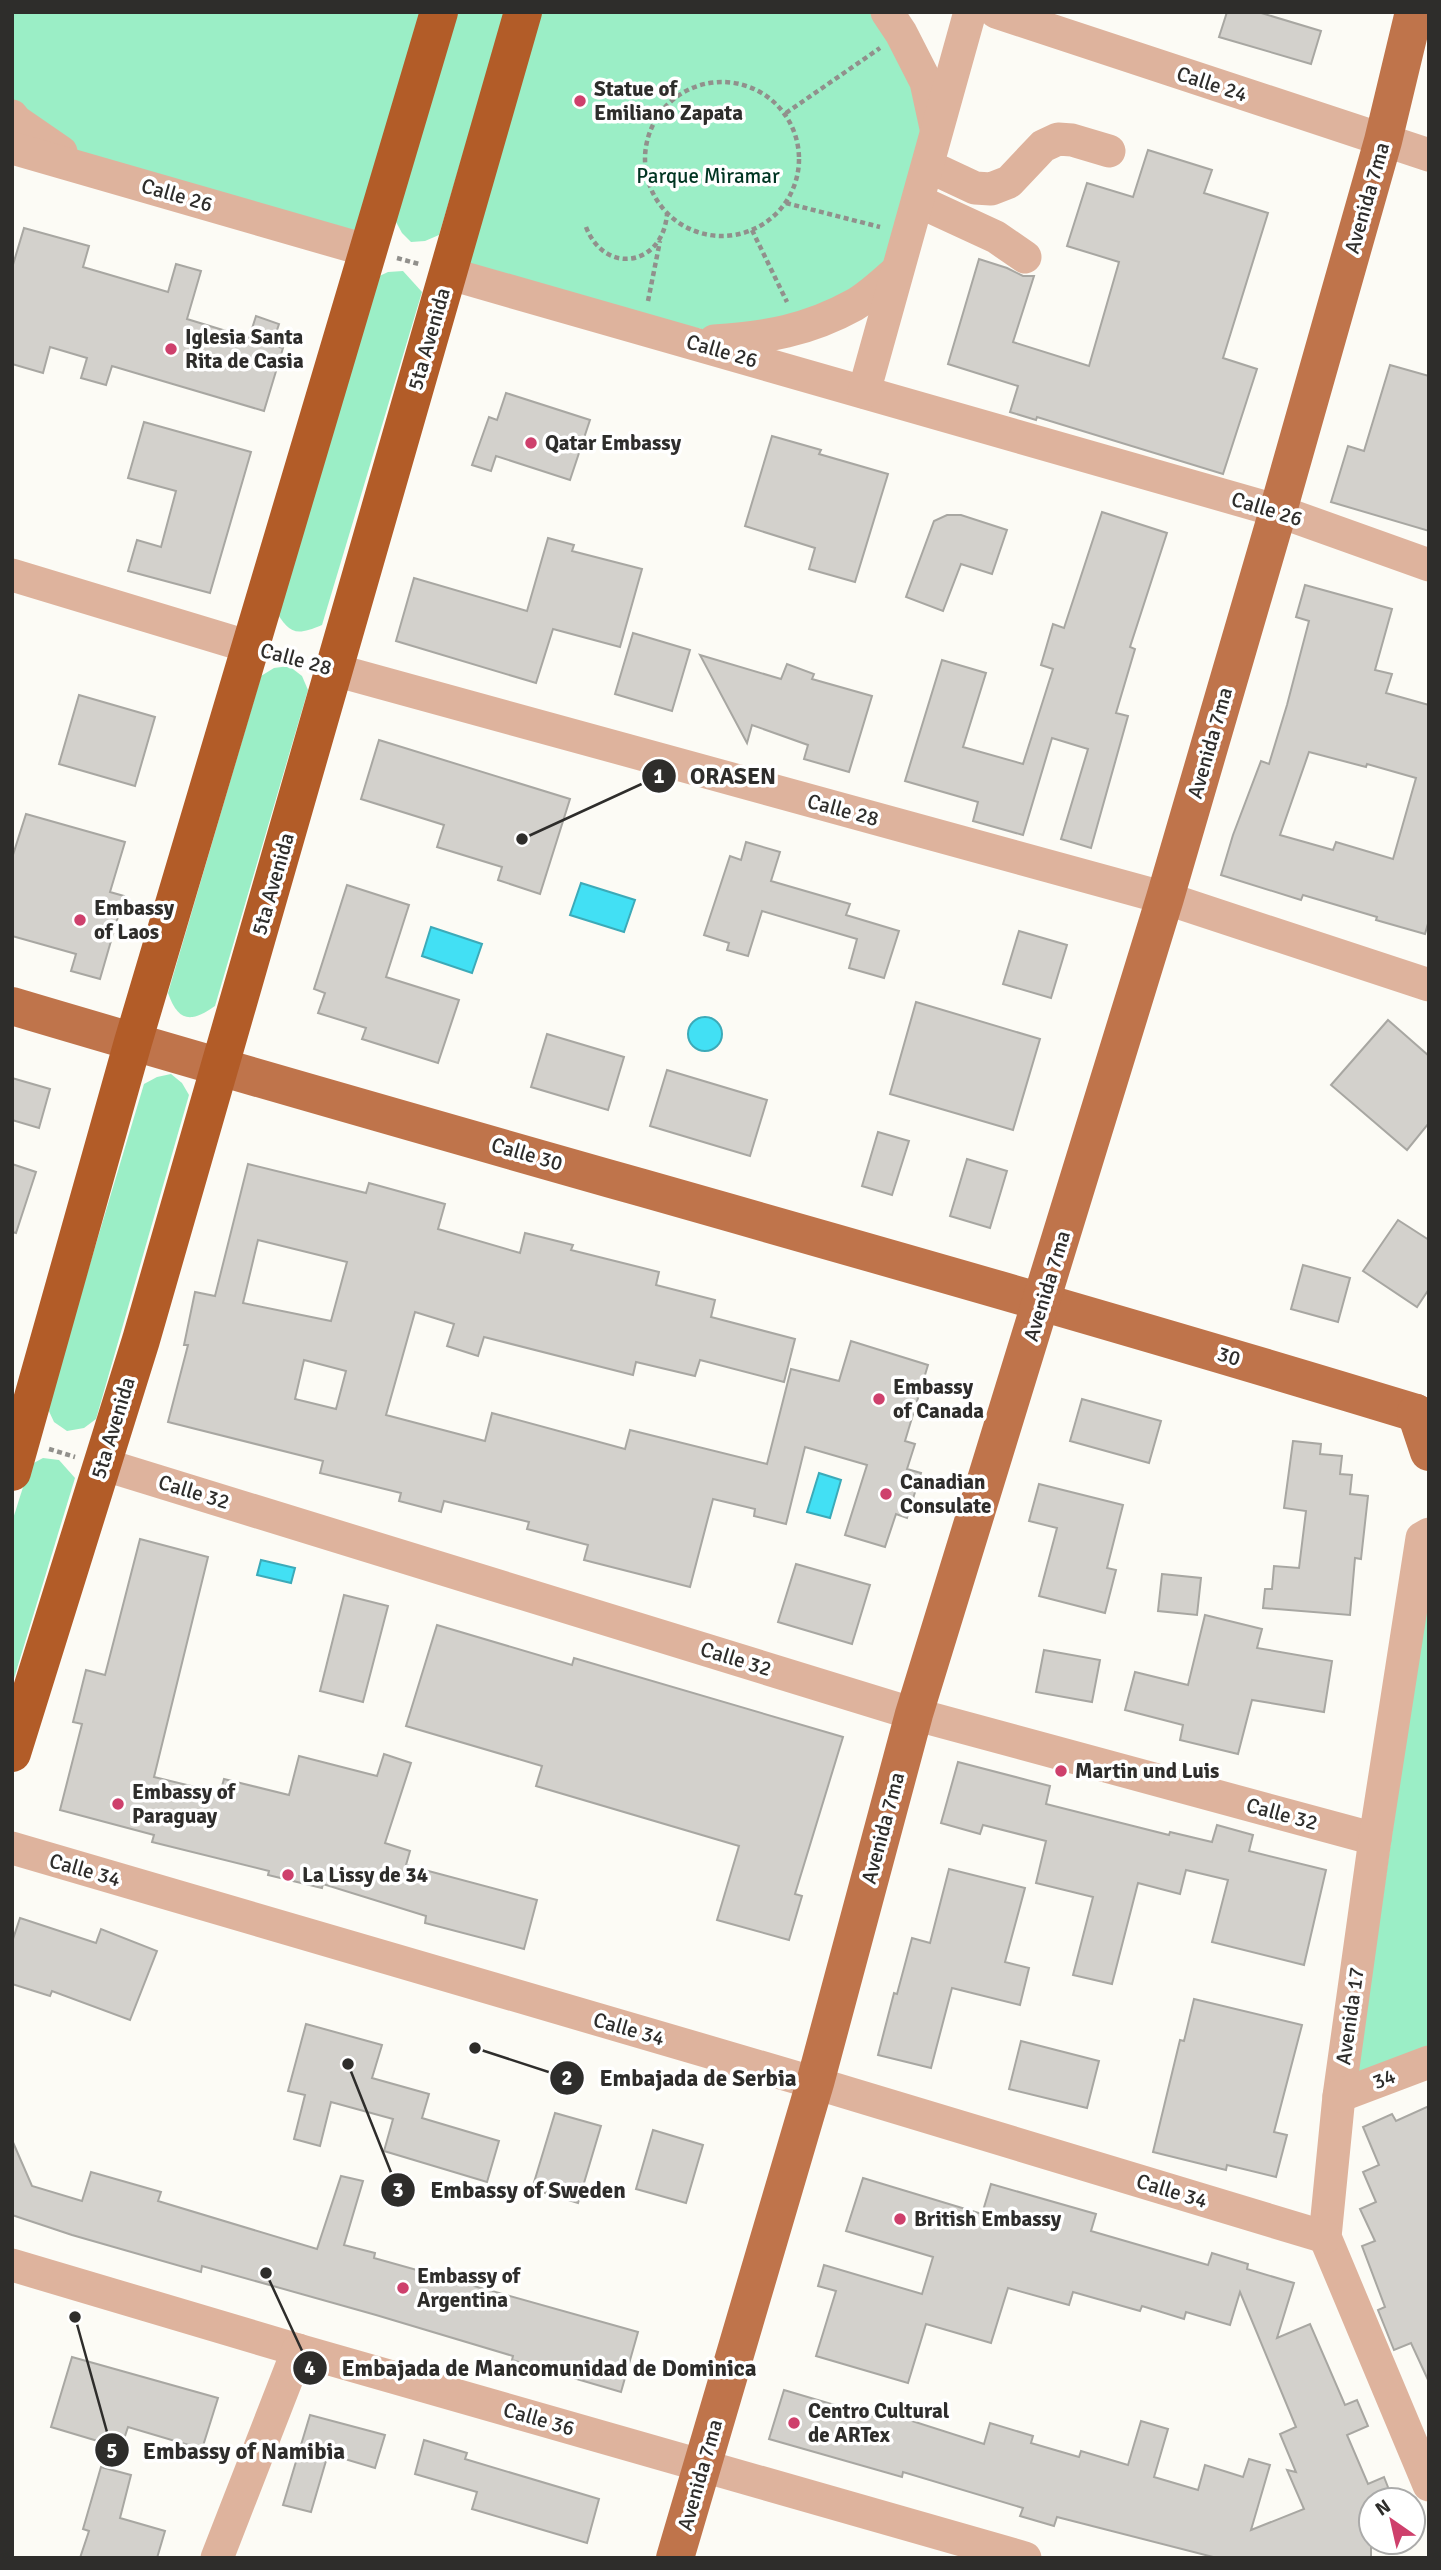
<svg xmlns="http://www.w3.org/2000/svg" width="1441" height="2570" font-family="Signika,sans-serif">
	<rect width="100%" height="100%" fill="#fcfbf5"/>
	<!-- green -->
	<g fill="#9beec6">
		<polygon points="12,12 439,12 369,251 84,169 12,116"/>
		<polygon points="456,12 505,12 439,235 425,241 411,242 402,233 395,220"/>
		<polygon points="523,12 887,12 937,131 897,271 747,339 447,273"/>
		<path d="M403 271 422 292 322 625C294 637 289 633 274 608L373 279 388 272Z"/>
		<path d="M289 666 302 676 308 690 215 1006C191 1023 178 1022 168 993L261 676 274 668Z"/>
		<polygon points="171,1074 182,1083 189,1095 96,1419 84,1428 67,1431 54,1422 47,1407 144,1084 157,1077"/>
		<polygon points="43,1458 59,1460 75,1478 12,1685 12,1522 30,1465"/>
		<polygon points="1429,1577 1429,2056 1356,2083"/>
	</g>
	<!-- water -->
	<g fill="#42e0f4" stroke="#3caab8" stroke-width="2">
		<polygon points="581,883 635,900 624,932 570,915"/>
		<polygon points="431,927 482,944 472,973 422,956"/>
		<circle cx="705" cy="1034" r="17"/>
		<polygon points="819,1473 841,1480 830,1518 807,1512"/>
		<polygon points="261,1560 295,1568 291,1583 257,1575"/>
	</g>
	<!-- building -->
	<g fill="#d3d1cc" stroke="#a8a7a2" stroke-width="2" fill-rule="evenodd">
		<polygon points="1227,12 1258,12 1321,31 1311,64 1219,37"/>
		<polygon points="1148,150 1212,170 1204,193 1268,213 1223,358 1257,369 1223,474 1037,417 1036,420 1010,412 1018,386 948,364 979,259 1007,268 1023,276 1034,276 1013,342 1089,366 1119,262 1067,246 1087,183 1133,197"/>
		<polygon points="24,228 89,246 83,267 168,292 176,264 201,271 187,319 249,338 256,316 279,324 272,345 283,348 264,411 112,366 106,385 81,378 87,358 50,347 43,373 12,364 12,268"/>
		<polygon points="1390,365 1429,376 1429,531 1331,502 1348,446 1364,451"/>
		<polygon points="506,393 590,420 570,480 496,456 491,471 472,465 489,417 497,420"/>
		<polygon points="144,422 251,452 210,593 128,571 137,540 161,547 176,491 128,478"/>
		<polygon points="772,436 821,450 819,454 888,474 855,582 809,569 815,548 745,526"/>
		<polygon points="1102,512 1167,533 1130,647 1135,649 1116,713 1128,716 1091,848 1061,839 1088,749 1052,738 1023,835 973,821 978,802 905,781 942,660 986,673 963,747 1023,764 1053,669 1041,665 1053,624 1064,628"/>
		<polygon points="947,515 961,515 1007,530 992,574 961,564 943,611 906,597 934,521"/>
		<polygon points="548,538 574,545 572,551 642,569 620,647 553,629 536,683 396,641 414,578 527,611"/>
		<path d="M1305 585 1392 609 1375 670 1392 674 1386 693 1429 705V920L1425 934 1376 920 1377 917 1303 895 1301 900 1221 875 1233 835 1261 761 1269 764 1287 705 1309 621 1296 617ZM1309 752 1366 767 1367 764 1416 778 1393 859 1336 842 1333 850 1280 835Z"/>
		<polygon points="633,633 690,650 672,711 615,694"/>
		<polygon points="700,655 781,679 787,664 814,674 812,679 872,696 849,772 804,759 808,745 752,725 747,743"/>
		<polygon points="79,695 155,717 135,786 59,764"/>
		<polygon points="379,740 570,799 540,894 498,880 502,867 437,847 444,825 361,799"/>
		<polygon points="26,814 125,842 110,892 124,896 100,979 71,971 76,954 12,936 12,858"/>
		<polygon points="746,842 780,852 771,881 850,904 846,915 899,931 884,978 849,968 857,939 762,911 748,956 727,950 729,943 704,935 730,856 741,860"/>
		<polygon points="347,885 409,905 386,977 459,1000 438,1063 362,1039 366,1028 318,1013 325,993 314,989"/>
		<polygon points="1019,931 1067,945 1051,998 1003,984"/>
		<polygon points="916,1002 1040,1039 1013,1130 890,1094"/>
		<polygon points="1388,1020 1429,1056 1429,1123 1407,1150 1331,1085"/>
		<polygon points="547,1034 624,1057 608,1110 531,1087"/>
		<polygon points="667,1070 767,1100 750,1156 650,1126"/>
		<polygon points="12,1078 50,1089 39,1128 12,1120"/>
		<polygon points="878,1132 909,1141 892,1195 862,1186"/>
		<polygon points="967,1159 1007,1171 990,1228 950,1216"/>
		<polygon points="12,1164 36,1172 16,1233 12,1232"/>
		<path d="M248 1164 366 1193 369 1183 445 1204 438 1229 520 1253 525 1233 573 1245 571 1250 659 1272 656 1285 715 1300 711 1317 795 1339 784 1382 700 1360 695 1376 636 1362 633 1375 484 1337 478 1356 447 1346 454 1324 415 1312 386 1415 485 1441 492 1413 625 1449 630 1430 767 1464 791 1369 839 1381 851 1341 928 1365 905 1441 915 1444 907 1469 921 1473 907 1518 896 1514 885 1547 845 1535 867 1465 805 1447 786 1524 754 1516 755 1509 713 1499 690 1587 584 1560 588 1545 527 1529 529 1522 444 1501 441 1512 399 1501 401 1493 320 1473 323 1461 168 1422 188 1345H184L195 1292 215 1296ZM258 1240 347 1262 331 1321 243 1303ZM304 1360 346 1371 336 1409 295 1399Z"/>
		<polygon points="1398,1220 1429,1240 1429,1289 1417,1307 1363,1271"/>
		<polygon points="1303,1265 1350,1278 1338,1322 1291,1309"/>
		<polygon points="1082,1399 1161,1421 1149,1463 1070,1441"/>
		<polygon points="1293,1441 1321,1444 1320,1454 1342,1456 1340,1474 1352,1475 1350,1494 1368,1496 1361,1559 1355,1558 1350,1615 1263,1608 1265,1589 1272,1589 1274,1566 1299,1568 1306,1511 1284,1508"/>
		<polygon points="1039,1484 1123,1505 1107,1568 1116,1570 1105,1613 1039,1596 1057,1528 1029,1521"/>
		<polygon points="140,1539 208,1557 154,1777 220,1793 224,1779 289,1795 299,1756 377,1776 384,1754 411,1763 385,1843 410,1851 406,1865 537,1900 524,1949 425,1923 426,1916 323,1884 322,1888 268,1875 269,1871 152,1842 154,1835 60,1810 82,1724 73,1722 86,1670 105,1675"/>
		<polygon points="796,1564 870,1585 852,1644 778,1622"/>
		<polygon points="1162,1574 1201,1578 1197,1615 1158,1611"/>
		<polygon points="344,1595 388,1606 363,1702 320,1691"/>
		<polygon points="1205,1615 1262,1629 1257,1648 1332,1661 1324,1712 1252,1700 1238,1754 1180,1740 1183,1725 1125,1710 1135,1672 1188,1685"/>
		<polygon points="437,1625 572,1665 574,1658 843,1737 795,1894 802,1896 789,1940 717,1920 739,1846 536,1786 542,1766 406,1726"/>
		<polygon points="1044,1650 1100,1660 1092,1702 1036,1692"/>
		<polygon points="958,1762 1050,1786 1046,1804 1169,1835 1170,1832 1212,1842 1217,1825 1253,1835 1249,1851 1326,1870 1304,1965 1212,1942 1228,1880 1186,1870 1180,1894 1138,1883 1112,1984 1073,1975 1093,1897 1036,1883 1046,1841 983,1825 980,1834 941,1823"/>
		<polygon points="949,1869 1025,1888 1005,1962 1029,1968 1020,2005 952,1988 931,2068 878,2055 894,1993 897,1994 912,1938 930,1943"/>
		<polygon points="20,1918 96,1943 101,1929 157,1951 130,2020 52,1991 50,1996 12,1984 12,1942"/>
		<polygon points="1194,1999 1302,2025 1274,2132 1287,2135 1276,2177 1227,2165 1226,2170 1153,2152 1180,2040 1184,2041"/>
		<polygon points="306,2024 382,2045 372,2078 429,2094 422,2118 499,2141 487,2182 384,2151 393,2119 331,2102 320,2146 294,2139 305,2095 288,2091"/>
		<polygon points="1021,2041 1099,2061 1087,2108 1009,2089"/>
		<polygon points="1429,2106 1429,2382 1411,2343 1394,2350 1378,2310 1385,2307 1362,2246 1375,2241 1360,2209 1376,2202 1363,2172 1379,2165 1363,2127 1392,2114 1396,2121"/>
		<polygon points="555,2113 601,2126 578,2203 532,2189"/>
		<polygon points="653,2130 703,2145 686,2203 636,2189"/>
		<polygon points="12,2140 32,2186 82,2201 91,2172 161,2192 158,2201 317,2249 341,2176 363,2181 344,2245 375,2253 374,2258 638,2332 621,2392 512,2360 513,2356 376,2315 202,2266 201,2272 72,2235 12,2215"/>
		<polygon points="863,2178 982,2214 991,2184 1096,2214 1091,2231 1208,2265 1212,2253 1248,2264 1247,2269 1294,2283 1277,2338 1310,2324 1345,2405 1357,2400 1368,2426 1347,2435 1368,2484 1384,2477 1393,2500 1371,2500 1371,2558 1217,2558 1057,2517 1054,2526 1020,2516 1023,2508 903,2472 902,2477 769,2439 784,2390 882,2419 884,2412 984,2444 990,2423 1033,2436 1031,2443 1079,2457 1081,2451 1128,2465 1141,2421 1168,2429 1154,2477 1198,2490 1205,2465 1243,2477 1249,2459 1270,2465 1251,2530 1304,2509 1287,2470 1296,2472 1280,2434 1296,2427 1240,2292 1230,2325 1186,2312 1184,2319 1142,2306 1140,2311 1073,2292 1069,2305 1008,2288 991,2343 926,2324 908,2383 816,2356 836,2291 818,2286 824,2265 922,2294 933,2257 846,2231"/>
		<polygon points="72,2357 218,2398 202,2449 128,2427 121,2448 51,2427"/>
		<polygon points="310,2415 385,2435 375,2468 328,2454 311,2512 283,2505"/>
		<polygon points="424,2440 467,2453 465,2459 599,2499 587,2543 472,2509 477,2492 415,2474"/>
		<polygon points="101,2467 131,2475 120,2518 165,2531 157,2558 80,2558 89,2531 83,2529"/>
	</g>
	<g fill="none" stroke-linecap="round" stroke-linejoin="round">
		<!-- path -->
		<g stroke="#91908c" stroke-width="4.5" stroke-dasharray="5 3.5" stroke-linecap="butt">
			<circle cx="722" cy="159" r="77"/>
			<polyline points="786,113 880,48"/>
			<polyline points="786,203 880,227"/>
			<path d="M586 227C605 276 663 266 667 214"/>
			<polyline points="752,230 787,302"/>
			<polyline points="397,258 419,264"/>
			<polyline points="648,301 660,241"/>
			<polyline points="279,655 304,662"/>
			<polyline points="49,1449 75,1457"/>
		</g>
		<!-- minor -->
		<g stroke="#deb39d" stroke-width="33">
			<polyline points="887,12 901,33 926,82 936,128"/>
			<polyline points="996,12 1429,155"/>
			<polyline points="12,116 16,121 61,152"/>
			<polyline points="12,148 369,251"/>
			<polyline points="928,166 975,188 991,189 1009,182 1043,146 1058,139 1072,140 1109,151"/>
			<polyline points="918,201 996,237 1025,257"/>
			<polyline points="447,273 1278,511 1429,565"/>
			<path d="M714 341C765 338 809 330 854 305 870 296 884 282 897 271"/>
			<polyline points="864,392 970,12"/>
			<polyline points="12,575 250,647"/>
			<polyline points="335,670 1165,898 1429,985"/>
			<polyline points="102,1464 914,1714 1375,1839"/>
			<polyline points="1429,1534 1422,1538 1375,1839 1339,2096 1325,2237 1429,2485"/>
			<polyline points="12,1848 815,2083 1325,2237"/>
			<polyline points="1339,2096 1429,2062"/>
			<polyline points="12,2265 298,2350 1025,2558"/>
			<polyline points="217,2558 298,2350"/>
		</g>
		<!-- major -->
		<g stroke="#bf744b" stroke-width="38">
			<path d="M12 1006C479 1145 950 1271 1416 1413"/>
			<polyline points="1416,1413 1429,1452"/>
			<polyline points="675,2558 815,2083 914,1714 1165,898 1278,511 1383,141 1414,12"/>
		</g>
		<!-- highway -->
		<g stroke="#b25c28" stroke-width="38">
			<polyline points="12,1472 133,1042 439,12"/>
			<polyline points="12,1753 141,1340 523,12"/>
		</g>
	</g>
	<!-- markers -->
	<g fill="#ce406c" stroke="#fff" stroke-width="2.5">
		<circle cx="580" cy="101" r="7"/>
		<circle cx="171" cy="349" r="7"/>
		<circle cx="531" cy="443" r="7"/>
		<circle cx="80" cy="920" r="7"/>
		<circle cx="879" cy="1399" r="7"/>
		<circle cx="886" cy="1494" r="7"/>
		<circle cx="1061" cy="1771" r="7"/>
		<circle cx="118" cy="1804" r="7"/>
		<circle cx="288" cy="1875" r="7"/>
		<circle cx="900" cy="2219" r="7"/>
		<circle cx="403" cy="2288" r="7"/>
		<circle cx="794" cy="2423" r="7"/>
	</g>
	<g text-anchor="middle" dominant-baseline="central" stroke-width="7" stroke-linejoin="round" paint-order="stroke">
		<!-- street labels -->
		<g font-size="21" fill="#2e2d2b" stroke="#fff">
			<text transform="translate(1212 84) rotate(18)">Calle 24</text>
			<text transform="translate(177 195) rotate(16)">Calle 26</text>
			<text transform="translate(1367 198) rotate(-74)">Avenida 7ma</text>
			<text transform="translate(429 339) rotate(-74)">5ta Avenida</text>
			<text transform="translate(722 351) rotate(16)">Calle 26</text>
			<text transform="translate(1267 509) rotate(17)">Calle 26</text>
			<text transform="translate(296 659) rotate(15)">Calle 28</text>
			<text transform="translate(1210 743) rotate(-74)">Avenida 7ma</text>
			<text transform="translate(843 810) rotate(15)">Calle 28</text>
			<text transform="translate(273 884) rotate(-74)">5ta Avenida</text>
			<text transform="translate(527 1154) rotate(16)">Calle 30</text>
			<text transform="translate(1047 1286) rotate(-73)">Avenida 7ma</text>
			<text transform="translate(1229 1356) rotate(17)">30</text>
			<text transform="translate(113 1428) rotate(-73)">5ta Avenida</text>
			<text transform="translate(194 1492) rotate(17)">Calle 32</text>
			<text transform="translate(736 1659) rotate(17)">Calle 32</text>
			<text transform="translate(1282 1814) rotate(15)">Calle 32</text>
			<text transform="translate(883 1828) rotate(-75)">Avenida 7ma</text>
			<text transform="translate(85 1870) rotate(16)">Calle 34</text>
			<text transform="translate(1350 2016) rotate(-82)">Avenida 17</text>
			<text transform="translate(629 2029) rotate(16)">Calle 34</text>
			<text transform="translate(1384 2079) rotate(-21)">34</text>
			<text transform="translate(1172 2191) rotate(17)">Calle 34</text>
			<text transform="translate(539 2419) rotate(16)">Calle 36</text>
			<text transform="translate(700 2475) rotate(-74)">Avenida 7ma</text>
		</g>
		<!-- poi labels -->
		<g font-size="21" font-weight="bold" fill="#2e2d2b" stroke="#fff" text-anchor="start">
			<text x="594" y="89">Statue of<tspan x="594" dy="24">Emiliano Zapata</tspan></text>
			<text x="185" y="337">Iglesia Santa<tspan x="185" dy="24">Rita de Casia</tspan></text>
			<text x="545" y="443">Qatar Embassy</text>
			<text x="94" y="908">Embassy<tspan x="94" dy="24">of Laos</tspan></text>
			<text x="893" y="1387">Embassy<tspan x="893" dy="24">of Canada</tspan></text>
			<text x="900" y="1482">Canadian<tspan x="900" dy="24">Consulate</tspan></text>
			<text x="1075" y="1771">Martin und Luis</text>
			<text x="132" y="1792">Embassy of<tspan x="132" dy="24">Paraguay</tspan></text>
			<text x="302" y="1875">La Lissy de 34</text>
			<text x="914" y="2219">British Embassy</text>
			<text x="417" y="2276">Embassy of<tspan x="417" dy="24">Argentina</tspan></text>
			<text x="808" y="2411">Centro Cultural<tspan x="808" dy="24">de ARTex</tspan></text>
		</g>
		<!-- park labels -->
		<g font-size="21" fill="#003522" stroke="#fff">
			<text x="708" y="176">Parque Miramar</text>
		</g>
	</g>
	<!-- callouts -->
	<path fill="none" stroke="#2e2d2b" stroke-width="2.5" d="M522 839L659 776M475 2048L567 2078M348 2064L398 2190M266 2273L310 2368M75 2317L112 2450"/>
	<g fill="#2e2d2b" stroke="#fff" stroke-width="2.5">
		<circle cx="522" cy="839" r="7"/>
		<circle cx="475" cy="2048" r="7"/>
		<circle cx="348" cy="2064" r="7"/>
		<circle cx="266" cy="2273" r="7"/>
		<circle cx="75" cy="2317" r="7"/>
		<circle cx="659" cy="776" r="18"/>
		<circle cx="567" cy="2078" r="18"/>
		<circle cx="398" cy="2190" r="18"/>
		<circle cx="310" cy="2368" r="18"/>
		<circle cx="112" cy="2450" r="18"/>
	</g>
	<g font-size="21" text-anchor="middle" font-weight="bold" fill="#fff">
		<text x="659" y="783">1</text>
		<text x="567" y="2085">2</text>
		<text x="398" y="2197">3</text>
		<text x="310" y="2375">4</text>
		<text x="112" y="2458">5</text>
	</g>
	<g font-size="23" text-anchor="middle" font-weight="bold" fill="#2e2d2b" stroke="#fff" stroke-width="7" stroke-linejoin="round" paint-order="stroke">
		<text x="733" y="784">ORASEN</text>
		<text x="698" y="2086">Embajada de Serbia</text>
		<text x="528" y="2198">Embassy of Sweden</text>
		<text x="549" y="2376">Embajada de Mancomunidad de Dominica</text>
		<text x="244" y="2459">Embassy of Namibia</text>
	</g>
	<!-- border -->
	<rect width="1441" height="2570" fill="none" stroke="#2e2d2b" stroke-width="28"/>
	<!-- north arrow -->
	<g transform="translate(1392 2521) rotate(326)"><circle r="33" fill="#ffffff" stroke="#ababaa" stroke-width="2"/>
	<path d="M0-5L12 26L0 18L-12 26Z" fill="#ce406c"/>
	<text y="-10" font-size="19" font-weight="bold" text-anchor="middle" fill="#2e2d2b">N</text>
	</g>
</svg>
